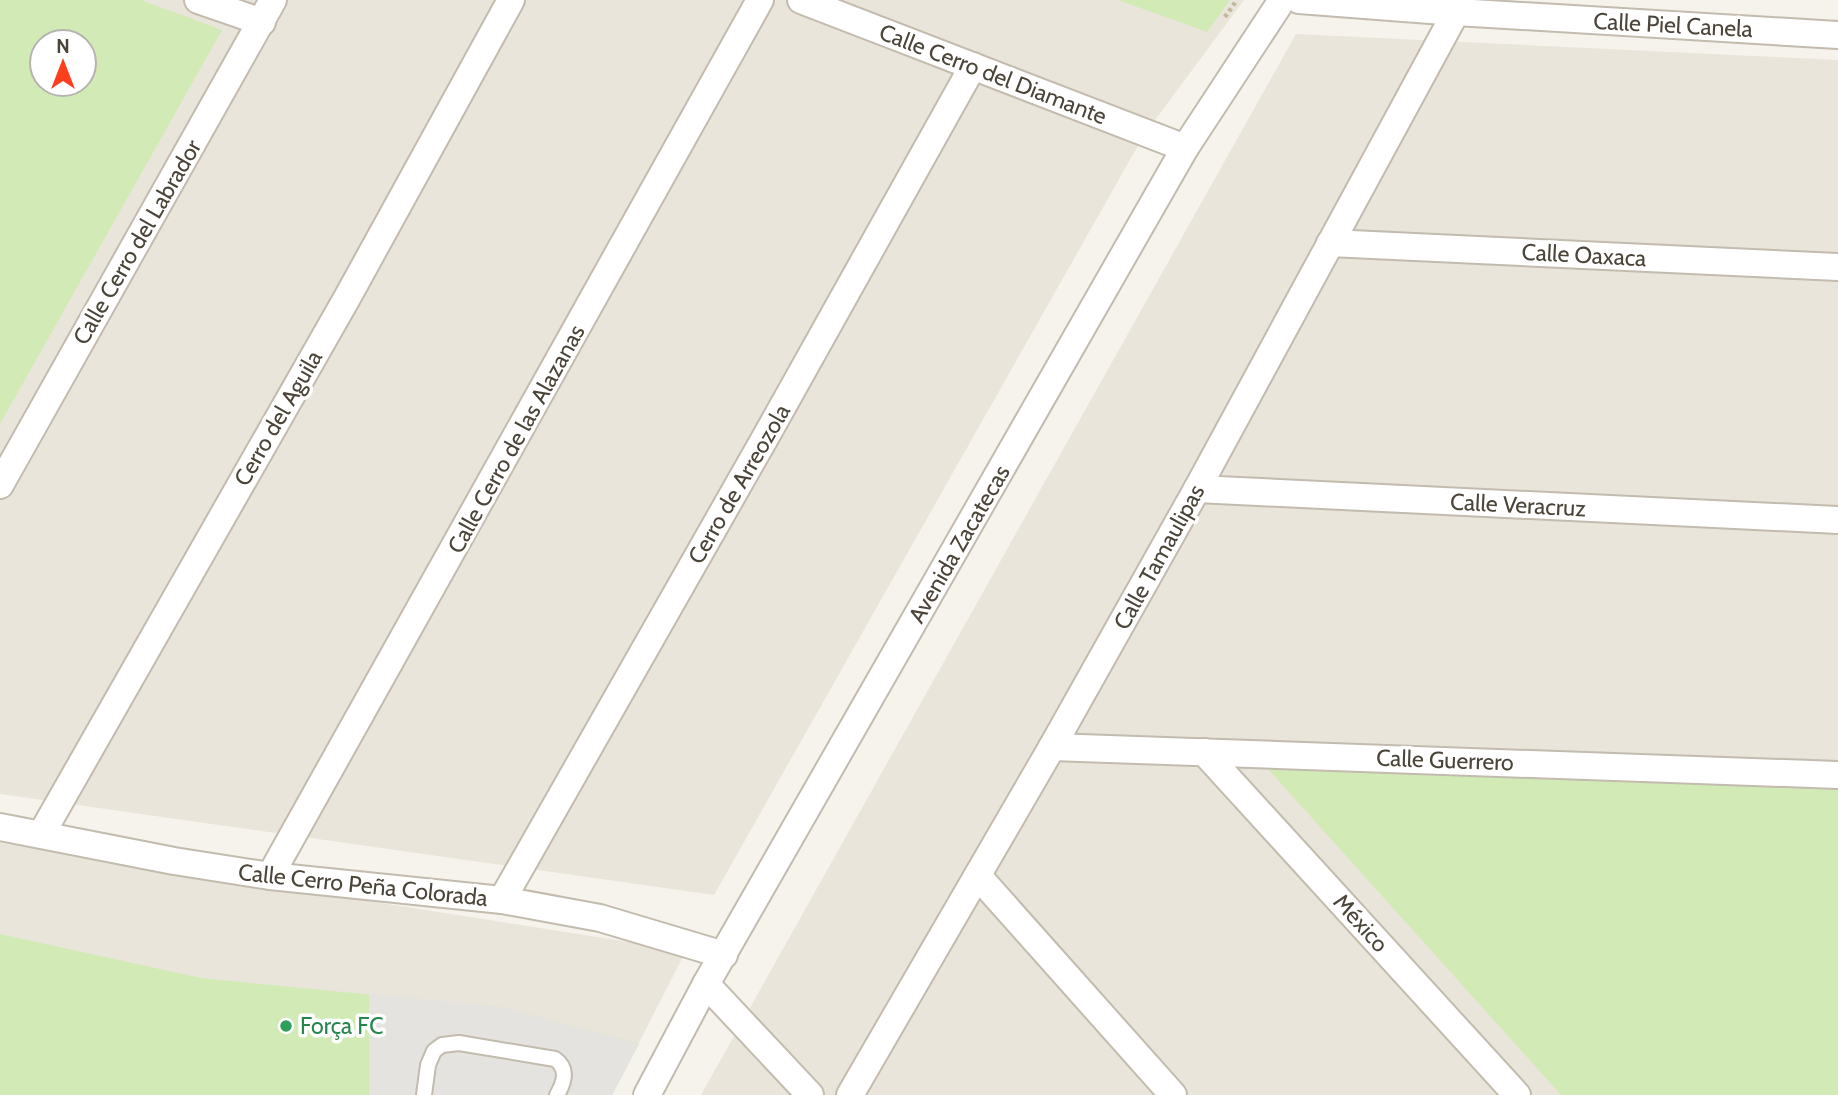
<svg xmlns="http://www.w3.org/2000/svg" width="1838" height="1095" font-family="Cabin,sans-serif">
	<rect width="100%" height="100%" fill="#f6f3ec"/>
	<!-- residential -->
	<g fill="#eae5da" fill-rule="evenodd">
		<path d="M0 0H1244L1144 135 714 895 0 794ZM42 42H84V84H42Z"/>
		<polygon points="1296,34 1838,60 1838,1095 701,1095"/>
		<polygon points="0,843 686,951 612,1095 0,1095"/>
	</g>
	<!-- green -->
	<g fill="#d2eab5" fill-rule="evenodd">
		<path d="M0 0H141L222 30 0 424ZM42 42H84V84H42Z"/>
		<polygon points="1118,0 1230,0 1207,32"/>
		<polygon points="1258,758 1838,784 1838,1095 1561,1095"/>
		<polygon points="0,934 201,978 506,1008 639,1044 612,1095 0,1095"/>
	</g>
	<!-- parking -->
	<polygon fill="#e5e3e0" points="369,993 506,1008 639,1044 612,1095 369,1095"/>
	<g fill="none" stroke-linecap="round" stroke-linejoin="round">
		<defs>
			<path id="service" d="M424 1095 428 1065 434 1051 442 1045 459 1043 555 1059C569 1069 564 1083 557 1095"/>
			<g id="minor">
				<polyline points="198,0 262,22"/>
				<polyline points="801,0 1185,148"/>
				<polyline points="1299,0 1456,12 1838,35"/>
				<polyline points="1330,243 1838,267"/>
				<polyline points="0,485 273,0"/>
				<polyline points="1197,489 1838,520"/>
				<polyline points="1052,747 1838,775"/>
				<polyline points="1204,752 1517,1095"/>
				<polyline points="0,827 174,861 270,876 502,900 600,918 724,955"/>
				<polyline points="42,833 347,298 511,0"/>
				<polyline points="270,876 760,0"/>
				<polyline points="978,876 1173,1095"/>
				<polyline points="502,900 765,438 973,66"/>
				<polyline points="706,984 810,1095"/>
				<polyline points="647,1095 706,984 1185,148 1282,0"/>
				<polyline points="850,1095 1052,747 1197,489 1456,12"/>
			</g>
		</defs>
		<!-- service casing -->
		<use href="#service" stroke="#c2bbae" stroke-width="18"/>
		<!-- minor casing -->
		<use href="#minor" stroke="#c2bbae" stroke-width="30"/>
		<!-- path -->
		<polyline stroke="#c4b79f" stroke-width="4.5" stroke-dasharray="3.5 3.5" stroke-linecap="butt" points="1225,17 1237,0"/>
		<!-- service -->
		<use href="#service" stroke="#fff" stroke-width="14"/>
		<!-- minor -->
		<use href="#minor" stroke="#fff" stroke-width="26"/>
	</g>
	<!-- markers -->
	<circle fill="#2e9e5b" stroke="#fff" stroke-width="2.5" cx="286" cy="1026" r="7"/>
	<g text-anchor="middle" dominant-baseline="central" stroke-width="7" stroke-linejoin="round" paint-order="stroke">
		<!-- street labels -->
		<g font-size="23" fill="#4b4439" stroke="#fff">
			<text transform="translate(1673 25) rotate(3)">Calle Piel Canela</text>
			<text transform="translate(993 74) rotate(21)">Calle Cerro del Diamante</text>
			<text transform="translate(137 242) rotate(-60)">Calle Cerro del Labrador</text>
			<text transform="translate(1584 255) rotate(3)">Calle Oaxaca</text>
			<text transform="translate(278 418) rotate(-60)">Cerro del Aguila</text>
			<text transform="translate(516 439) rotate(-61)">Calle Cerro de las Alazanas</text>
			<text transform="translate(739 484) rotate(-60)">Cerro de Arreozola</text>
			<text transform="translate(1518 505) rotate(3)">Calle Veracruz</text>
			<text transform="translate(959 544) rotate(-60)">Avenida Zacatecas</text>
			<text transform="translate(1159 557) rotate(-61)">Calle Tamaulipas</text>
			<text transform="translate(1445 760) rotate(2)">Calle Guerrero</text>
			<text transform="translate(363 885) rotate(6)">Calle Cerro Peña Colorada</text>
			<text transform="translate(1361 923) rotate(48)">México</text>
		</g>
		<!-- leisure labels -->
		<g font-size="23" fill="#27864d" stroke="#fff" text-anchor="start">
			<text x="300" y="1026">Força FC</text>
		</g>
	</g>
	<!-- north arrow -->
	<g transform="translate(63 63)"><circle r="33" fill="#ffffff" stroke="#b7b4b0" stroke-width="2"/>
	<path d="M0-5L12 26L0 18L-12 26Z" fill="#fc3f1d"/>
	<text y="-10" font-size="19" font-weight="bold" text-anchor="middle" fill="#4b4439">N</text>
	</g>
</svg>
